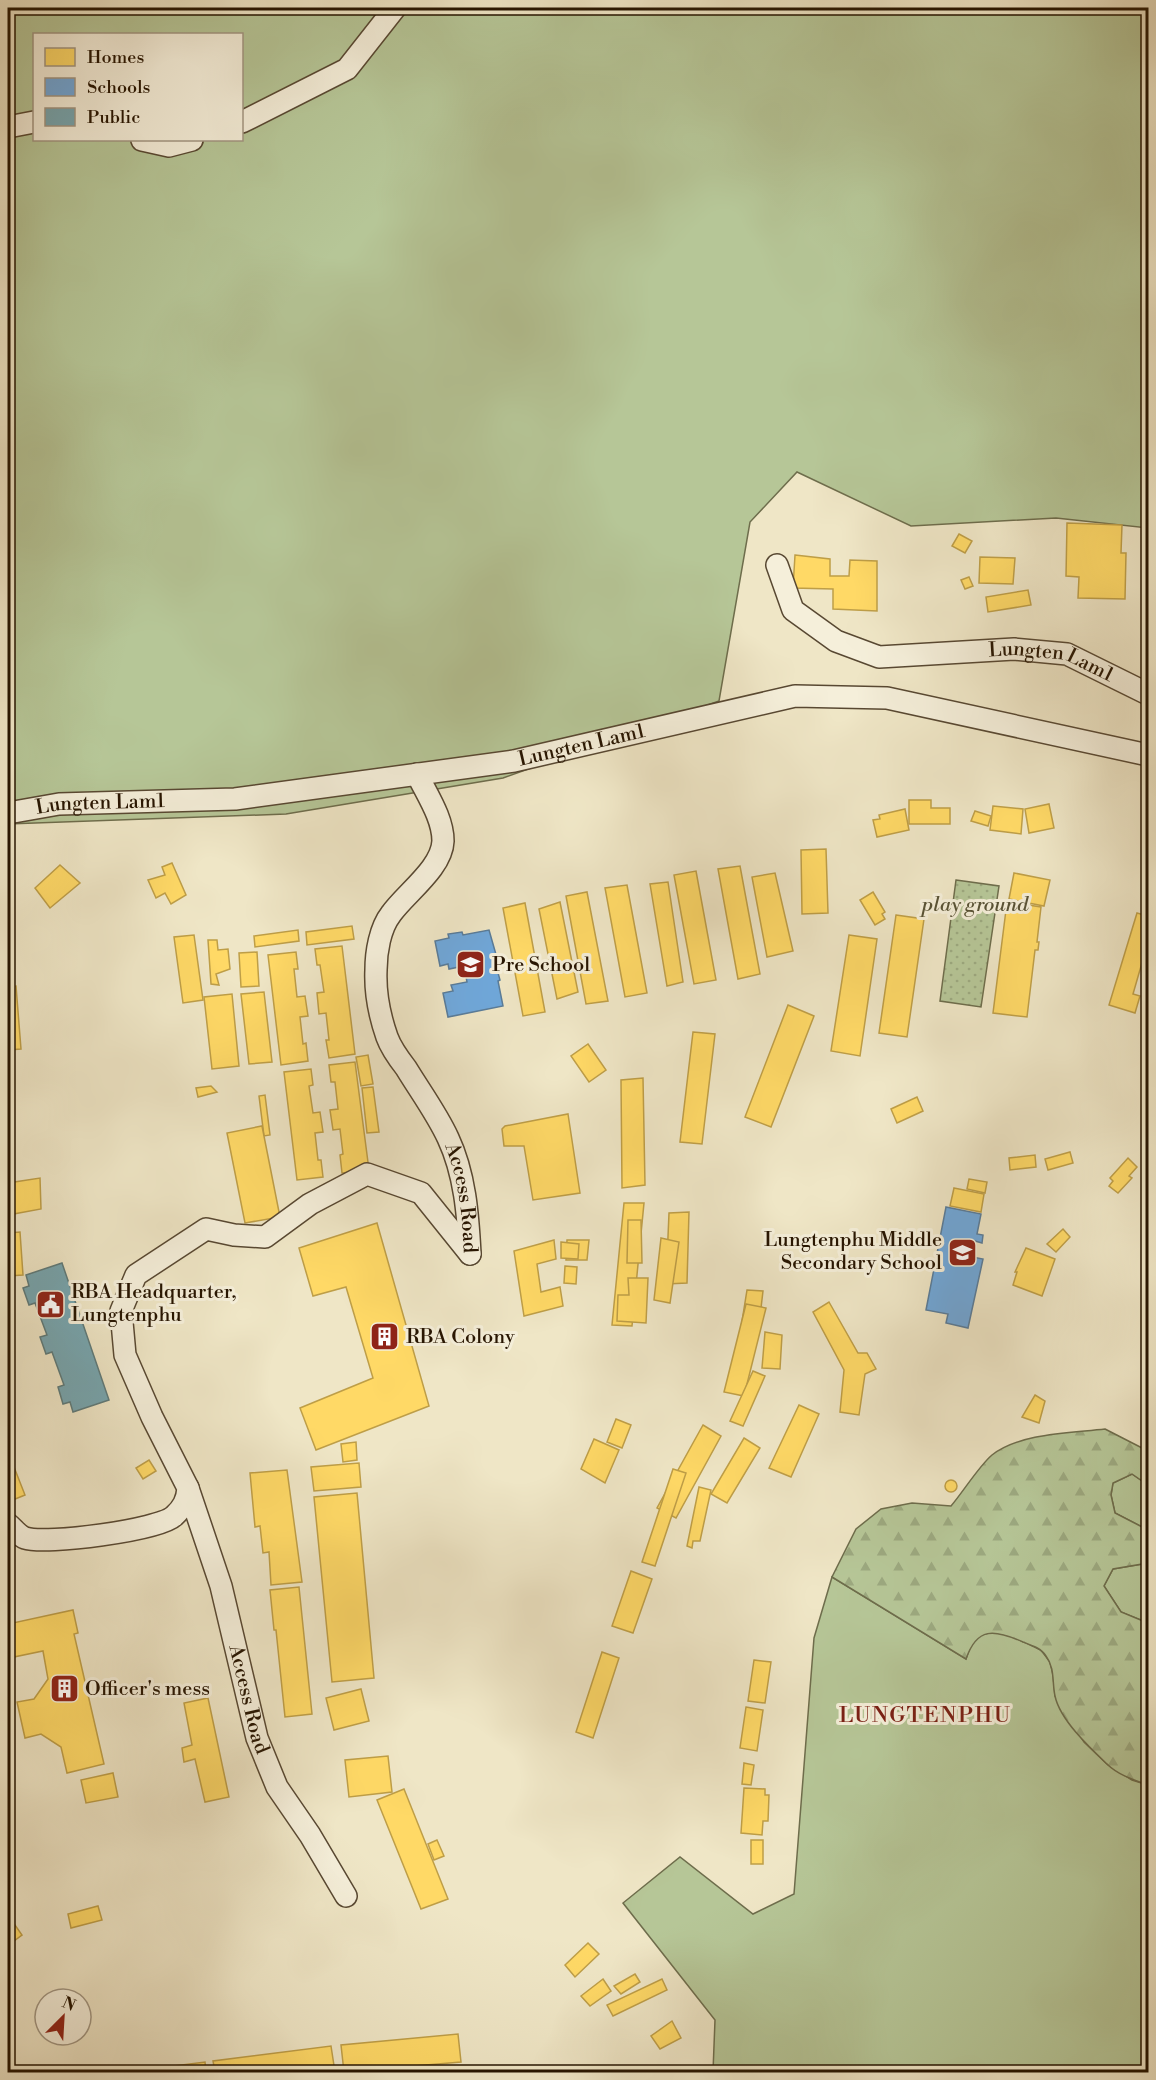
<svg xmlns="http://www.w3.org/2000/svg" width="1156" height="2080" font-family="'Libre Bodoni',serif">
	<defs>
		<pattern id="forest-firs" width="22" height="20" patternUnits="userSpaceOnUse" patternTransform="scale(1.5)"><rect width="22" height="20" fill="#b6c697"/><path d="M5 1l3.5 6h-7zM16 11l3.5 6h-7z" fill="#9ca980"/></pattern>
		<pattern id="park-dots" width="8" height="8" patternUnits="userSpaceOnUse" patternTransform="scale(1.5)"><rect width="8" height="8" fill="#b6c697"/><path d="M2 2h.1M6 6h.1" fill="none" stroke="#9ca980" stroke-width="1.8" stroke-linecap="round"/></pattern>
	</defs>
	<rect width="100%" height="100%" fill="#efe6c6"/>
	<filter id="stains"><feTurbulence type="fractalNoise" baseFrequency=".00333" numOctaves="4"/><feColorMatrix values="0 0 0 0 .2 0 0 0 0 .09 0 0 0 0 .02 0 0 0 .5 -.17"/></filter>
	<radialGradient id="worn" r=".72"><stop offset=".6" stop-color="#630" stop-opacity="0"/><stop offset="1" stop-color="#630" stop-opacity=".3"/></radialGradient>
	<!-- grass -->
	<g fill="#b6c697" stroke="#6e6d4c" stroke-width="1.5" fill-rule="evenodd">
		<path d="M8 8H1148V528L1056 518 911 526 797 472 750 522 719 701 503 778 286 814 8 824ZM34 34H242V140H34Z"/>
		<polygon points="1132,1474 1148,1485 1148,1530 1115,1513 1111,1495 1113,1483"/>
		<polygon points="1148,1563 1148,1623 1121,1612 1104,1586 1113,1569"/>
		<polygon points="832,1577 966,1659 971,1645 980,1635 995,1632 1011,1636 1041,1650 1050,1662 1053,1675 1055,1696 1084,1742 1108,1765 1132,1780 1148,1785 1148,2072 713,2072 715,2020 623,1903 680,1857 753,1914 794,1894 814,1638"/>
	</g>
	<!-- forest -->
	<path fill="url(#forest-firs)" stroke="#6e6d4c" stroke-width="1.5" d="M1105 1429 1148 1451V1485L1132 1474 1113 1483 1111 1495 1115 1513 1148 1530V1563L1113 1569 1104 1586 1121 1612 1148 1623V1667L1143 1675 1148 1678V1785C1134 1780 1118 1775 1107 1764 1090 1748 1060 1720 1055 1696 1052 1682 1055 1668 1046 1656 1041 1648 1031 1645 1023 1642 994 1629 977 1627 966 1659L832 1577 856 1529 881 1509 912 1503 951 1506C963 1492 979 1466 992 1455 1020 1433 1071 1433 1105 1429Z"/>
	<!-- park -->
	<polygon fill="url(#park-dots)" stroke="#6e6d4c" stroke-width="1.5" points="956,880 999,886 981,1007 940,1001"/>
	<!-- homes -->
	<g fill="#ffd966" stroke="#be9e47" stroke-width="1.5">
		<polygon points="1067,523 1122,525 1121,553 1126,553 1125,599 1078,598 1079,577 1066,576"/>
		<polygon points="959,534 972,541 965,553 952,546"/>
		<polygon points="1143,550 1148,550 1148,575 1142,575"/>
		<polygon points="795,555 830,559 830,576 849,576 850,560 877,561 877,611 833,609 833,589 793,588"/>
		<polygon points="980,557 1015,558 1013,584 979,583"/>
		<polygon points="969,577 973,586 965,589 961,580"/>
		<polygon points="1028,590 1031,605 988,612 986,597"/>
		<polygon points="909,800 931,800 931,808 950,808 950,824 909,824"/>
		<polygon points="1049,804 1054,828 1029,833 1025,809"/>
		<polygon points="993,806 1023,809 1021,834 990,830"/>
		<polygon points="905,809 909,830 877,837 873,820 880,819 879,815"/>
		<polygon points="975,811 991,816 988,826 971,821"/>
		<polygon points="826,849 828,913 802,914 801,850"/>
		<polygon points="172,863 186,895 171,904 165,893 156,898 148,880 165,875 162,867"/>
		<polygon points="60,865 80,883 50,908 35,888"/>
		<polygon points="740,866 760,974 738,979 718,869"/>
		<polygon points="696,871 716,980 694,984 674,875"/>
		<polygon points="775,873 793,951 767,957 752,877"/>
		<polygon points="1014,873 1050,880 1044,906 1009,899"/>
		<polygon points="668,882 683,982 667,986 650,884"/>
		<polygon points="627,885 647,993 625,997 605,888"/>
		<polygon points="587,892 608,1001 586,1004 566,896"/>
		<polygon points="873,892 885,912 882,914 885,919 875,925 860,900"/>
		<polygon points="560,902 578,992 557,999 539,909"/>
		<polygon points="1007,902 1041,907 1037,942 1039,942 1038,950 1035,950 1027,1017 993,1013"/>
		<polygon points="525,903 545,1012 523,1016 503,908"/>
		<polygon points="1137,913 1148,916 1148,942 1133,994 1140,996 1135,1013 1109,1005"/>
		<polygon points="896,915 924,919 907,1037 879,1033"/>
		<polygon points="352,926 354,939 307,945 306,932"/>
		<polygon points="298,930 299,941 255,947 254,936"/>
		<polygon points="194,935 203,1000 183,1003 174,937"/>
		<polygon points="849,935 877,939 860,1056 831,1051"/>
		<polygon points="208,940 217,940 218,950 228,949 230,969 216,974 219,985 211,984"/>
		<polygon points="342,946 355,1054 329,1058 326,1040 329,1040 326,1013 319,1014 317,993 324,992 320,965 317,965 315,949"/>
		<polygon points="257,952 259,986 241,987 239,953"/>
		<polygon points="296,952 298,969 294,969 297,997 305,996 308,1016 300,1017 303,1044 306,1043 308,1061 281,1065 268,955"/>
		<polygon points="16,986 21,1049 8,1050 8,987"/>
		<polygon points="264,992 272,1062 249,1064 241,994"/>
		<polygon points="232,994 239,1066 212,1069 204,997"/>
		<polygon points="788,1005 814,1016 771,1127 745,1117"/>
		<polygon points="693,1032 715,1034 702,1144 680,1142"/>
		<polygon points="588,1044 606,1070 589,1082 571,1056"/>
		<polygon points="368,1055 373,1084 361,1086 356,1057"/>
		<polygon points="355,1062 369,1170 342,1173 340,1155 343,1154 340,1129 333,1130 330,1110 338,1109 335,1082 331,1082 329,1065"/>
		<polygon points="311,1069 313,1085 309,1086 313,1113 320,1112 323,1132 315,1133 318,1160 321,1160 323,1177 297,1180 284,1072"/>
		<polygon points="643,1078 645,1185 622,1188 621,1080"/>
		<polygon points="211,1086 217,1092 198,1097 196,1088"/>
		<polygon points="373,1087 379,1132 367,1133 362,1088"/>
		<polygon points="265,1095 270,1135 264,1136 259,1096"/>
		<polygon points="917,1097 923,1111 897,1123 891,1109"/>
		<polygon points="568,1114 580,1193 533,1200 524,1146 504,1146 502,1129 505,1126"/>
		<polygon points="262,1126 280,1217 245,1223 227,1133"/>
		<polygon points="1070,1152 1073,1163 1048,1170 1045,1159"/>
		<polygon points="1035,1155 1036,1167 1010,1170 1009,1158"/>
		<polygon points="1128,1158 1137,1167 1129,1176 1132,1178 1118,1193 1109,1186 1113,1181 1110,1178"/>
		<polygon points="40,1178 41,1209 8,1215 8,1183"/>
		<polygon points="969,1179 987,1182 985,1193 967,1189"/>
		<polygon points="954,1188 984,1194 981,1212 950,1206"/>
		<polygon points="624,1203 644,1203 632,1326 612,1325"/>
		<polygon points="689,1212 687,1283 666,1284 669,1213"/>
		<polygon points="628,1220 641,1220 642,1263 627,1263"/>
		<polygon points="377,1223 429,1406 316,1450 300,1408 373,1378 346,1287 313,1296 299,1248"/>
		<polygon points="1063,1229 1070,1237 1056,1252 1047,1244"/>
		<polygon points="20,1232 23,1275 8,1276 8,1233"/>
		<polygon points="661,1238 679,1242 670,1303 654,1300"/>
		<polygon points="554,1240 556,1259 537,1264 541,1292 560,1287 563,1306 524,1316 514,1251"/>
		<polygon points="567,1240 589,1240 587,1260 566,1260"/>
		<polygon points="561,1242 579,1244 578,1259 561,1258"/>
		<polygon points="1026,1248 1055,1259 1042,1296 1013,1285 1017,1272 1015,1272"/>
		<polygon points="565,1266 577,1267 576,1284 564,1283"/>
		<polygon points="628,1278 648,1278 646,1323 617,1321 618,1295 629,1295"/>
		<polygon points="747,1290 763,1291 757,1342 739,1340"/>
		<polygon points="829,1302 858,1353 867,1353 876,1369 865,1374 859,1415 840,1412 844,1370 813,1312"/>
		<polygon points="746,1304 766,1308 744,1396 724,1392"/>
		<polygon points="765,1332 782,1335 780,1369 762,1368"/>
		<polygon points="753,1371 765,1376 743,1426 730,1421"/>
		<polygon points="1035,1395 1045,1401 1039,1423 1022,1417"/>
		<polygon points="799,1405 819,1414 791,1477 769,1468"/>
		<polygon points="616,1419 631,1425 622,1448 607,1442"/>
		<polygon points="703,1425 721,1436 676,1518 657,1508"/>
		<polygon points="744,1438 760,1448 727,1503 711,1494"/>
		<polygon points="594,1439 619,1450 605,1483 581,1469"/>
		<polygon points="356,1442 357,1460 343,1462 341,1444"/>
		<polygon points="149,1460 156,1471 143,1479 136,1468"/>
		<polygon points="359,1463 361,1487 314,1491 311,1467"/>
		<polygon points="14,1467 25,1495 8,1502 8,1470"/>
		<polygon points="673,1469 686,1473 655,1566 642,1562"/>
		<polygon points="287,1470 302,1582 271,1585 269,1552 263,1553 260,1526 255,1527 250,1473"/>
		<circle cx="951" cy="1486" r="6"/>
		<polygon points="699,1487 711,1490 700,1541 693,1541 692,1548 687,1546"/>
		<polygon points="357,1493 374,1678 332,1682 314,1497"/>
		<polygon points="631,1571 652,1579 633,1633 612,1626"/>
		<polygon points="299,1587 312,1714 285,1717 276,1630 274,1630 270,1590"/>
		<polygon points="73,1610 78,1633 74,1634 104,1764 67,1773 61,1747 41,1734 25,1738 17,1702 34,1699 48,1679 43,1651 9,1658 8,1624"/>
		<polygon points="602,1652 619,1658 593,1738 576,1732"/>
		<polygon points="754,1660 771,1662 765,1703 748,1701"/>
		<polygon points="361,1689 369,1721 334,1730 326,1698"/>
		<polygon points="208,1698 229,1797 205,1802 195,1759 184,1762 182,1748 192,1745 184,1703"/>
		<polygon points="746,1707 763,1710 757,1751 740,1748"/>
		<polygon points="388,1756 392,1792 349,1797 345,1760"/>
		<polygon points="744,1763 754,1765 751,1785 742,1784"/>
		<polygon points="113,1773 118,1797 86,1803 81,1780"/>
		<polygon points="744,1788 765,1789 765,1795 769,1795 768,1821 763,1821 762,1835 741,1833"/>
		<polygon points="404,1789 448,1899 421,1909 377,1800"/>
		<polygon points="437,1840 444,1856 434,1860 428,1844"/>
		<rect x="751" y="1840" width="12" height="24"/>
		<polygon points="98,1906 102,1920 71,1928 68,1914"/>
		<polygon points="8,1915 22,1935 14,1941 8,1933"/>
		<polygon points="588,1943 599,1954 575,1977 565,1965"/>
		<polygon points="635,1974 640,1982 621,1994 614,1986"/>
		<polygon points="603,1979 611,1991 590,2006 581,1996"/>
		<polygon points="662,1979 667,1990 613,2016 607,2005"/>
		<polygon points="672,2021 681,2038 660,2049 651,2036"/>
		<polygon points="458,2034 461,2062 344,2072 341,2045"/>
		<polygon points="331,2046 335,2072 215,2072 213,2061"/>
		<polygon points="205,2062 206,2072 126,2072"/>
	</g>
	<!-- schools -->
	<g fill="#6fa8dc" stroke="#597c9a" stroke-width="1.5">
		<polygon points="489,930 497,958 494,958 500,980 498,981 503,1006 448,1017 443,993 453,991 451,985 467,982 464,966 449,969 448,964 440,966 435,941 449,938 448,934 462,932 463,935"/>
		<polygon points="946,1207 981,1214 977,1234 983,1235 982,1243 975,1241 972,1257 983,1259 968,1328 946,1323 948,1314 926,1310"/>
	</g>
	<!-- public -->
	<polygon fill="#76a5af" stroke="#5e7a7a" stroke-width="1.5" points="62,1263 109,1400 73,1412 70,1402 63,1404 58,1387 64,1385 52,1352 46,1354 40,1337 47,1335 35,1303 29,1305 23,1288 29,1286 26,1275"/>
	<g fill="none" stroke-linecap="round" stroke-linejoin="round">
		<defs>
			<g id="minor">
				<polyline points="242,122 347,69 395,8"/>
				<polyline points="8,127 34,122"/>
				<polyline points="142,140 169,146 192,140"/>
				<path id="s1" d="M777 565 793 610 836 641 879 657 1014 649 1067 654 1148 694"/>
				<path id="s2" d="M417 774C427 795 443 818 443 841 442 868 406 893 391 914 380 928 376 952 376 970 375 992 380 1017 387 1037 391 1048 399 1059 406 1068 420 1091 437 1114 448 1138 465 1174 468 1215 470 1254"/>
				<path id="s3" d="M8 813 59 804 235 799 514 761 795 696 887 698 1148 755"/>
				<path id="s4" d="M188 1488 221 1586 257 1738 277 1787 310 1835 346 1896"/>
				<path d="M8 1524C13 1528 19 1536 25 1538 46 1545 159 1530 174 1516 183 1508 187 1500 188 1488L152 1417 125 1355 121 1311 136 1275 206 1229 234 1235 265 1237 310 1204 367 1174 421 1193 470 1254"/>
			</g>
		</defs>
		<!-- minor casing -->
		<use href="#minor" stroke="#584832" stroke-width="24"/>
		<!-- minor -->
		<use href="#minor" stroke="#f5efda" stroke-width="21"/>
	</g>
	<!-- icons -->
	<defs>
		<symbol id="school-square" viewBox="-11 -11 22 22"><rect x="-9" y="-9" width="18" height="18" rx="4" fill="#8f2418" stroke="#f5efda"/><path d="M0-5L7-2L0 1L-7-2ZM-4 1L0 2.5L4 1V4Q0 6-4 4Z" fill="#fff"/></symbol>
		<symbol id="civic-square" viewBox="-11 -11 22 22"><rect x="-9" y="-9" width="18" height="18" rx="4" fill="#8f2418" stroke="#f5efda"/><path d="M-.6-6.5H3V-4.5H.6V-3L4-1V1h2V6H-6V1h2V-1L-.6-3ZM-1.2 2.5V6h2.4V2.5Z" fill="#fff"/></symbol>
		<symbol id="building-square" viewBox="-11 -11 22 22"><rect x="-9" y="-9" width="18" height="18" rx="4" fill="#8f2418" stroke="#f5efda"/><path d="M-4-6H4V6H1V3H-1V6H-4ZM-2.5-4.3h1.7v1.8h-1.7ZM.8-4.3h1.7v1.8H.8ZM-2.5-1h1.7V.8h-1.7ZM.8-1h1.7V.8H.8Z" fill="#fff"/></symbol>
	</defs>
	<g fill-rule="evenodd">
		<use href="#school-square" x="454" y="948" width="33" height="33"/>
		<use href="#school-square" x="946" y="1236" width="33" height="33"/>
		<use href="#civic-square" x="34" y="1288" width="33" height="33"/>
		<use href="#building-square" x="368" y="1320" width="33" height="33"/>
		<use href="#building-square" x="48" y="1672" width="33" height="33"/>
	</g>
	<g text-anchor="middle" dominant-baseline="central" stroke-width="6" stroke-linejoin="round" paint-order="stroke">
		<!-- street labels -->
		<g font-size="20" fill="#261400" stroke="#f5efda">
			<text stroke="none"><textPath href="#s1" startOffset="321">Lungten Lam1</textPath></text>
			<text stroke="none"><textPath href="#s3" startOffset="579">Lungten Lam1</textPath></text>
			<text stroke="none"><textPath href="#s3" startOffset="93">Lungten Lam1</textPath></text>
			<text stroke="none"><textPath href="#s2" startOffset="471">Access Road</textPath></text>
			<text stroke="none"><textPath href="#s4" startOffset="220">Access Road</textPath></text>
		</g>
		<!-- park labels -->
		<g font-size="20" font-style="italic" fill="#585235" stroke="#f5efda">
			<text x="975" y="905">play ground</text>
		</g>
		<!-- poi labels -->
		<g font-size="20" fill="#261400" stroke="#f5efda" text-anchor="start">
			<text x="492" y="965">Pre School</text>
			<text x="942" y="1240" text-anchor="end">Lungtenphu Middle<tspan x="942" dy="23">Secondary School</tspan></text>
			<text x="71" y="1292">RBA Headquarter,<tspan x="71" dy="23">Lungtenphu</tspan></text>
			<text x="406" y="1337">RBA Colony</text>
			<text x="85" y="1689">Officer's mess</text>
		</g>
		<!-- quarter labels -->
		<g font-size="22" letter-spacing="1.5" fill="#7a1f14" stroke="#f5efda">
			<text x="925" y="1715">LUNGTENPHU</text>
		</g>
	</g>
	<!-- margin -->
	<rect width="1156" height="2080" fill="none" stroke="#efe6c6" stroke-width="30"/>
	<rect x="9" y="9" width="1138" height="2062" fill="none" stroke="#261400" stroke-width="3"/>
	<rect x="15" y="15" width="1126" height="2050" fill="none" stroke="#261400" stroke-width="1.5"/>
	<!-- legend -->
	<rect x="33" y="33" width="210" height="108" fill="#f5efda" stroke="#a29783" stroke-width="1.5"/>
	<rect x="45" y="48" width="30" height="18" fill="#ffd966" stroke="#a29783" stroke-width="1.5"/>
	<text x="87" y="63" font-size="18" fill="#261400">Homes</text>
	<rect x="45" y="78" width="30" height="18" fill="#6fa8dc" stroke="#a29783" stroke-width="1.5"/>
	<text x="87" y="93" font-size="18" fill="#261400">Schools</text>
	<rect x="45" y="108" width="30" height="18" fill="#76a5af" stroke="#a29783" stroke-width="1.5"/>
	<text x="87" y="123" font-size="18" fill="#261400">Public</text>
	<!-- north arrow -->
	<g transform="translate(63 2017) rotate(24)"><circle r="28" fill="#f5efda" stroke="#a29783" stroke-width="1.5"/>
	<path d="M0-4.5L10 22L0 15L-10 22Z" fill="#8f2418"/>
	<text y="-9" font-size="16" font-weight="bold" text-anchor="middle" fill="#261400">N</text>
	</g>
	<rect width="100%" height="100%" filter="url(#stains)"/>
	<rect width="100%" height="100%" fill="url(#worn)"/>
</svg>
